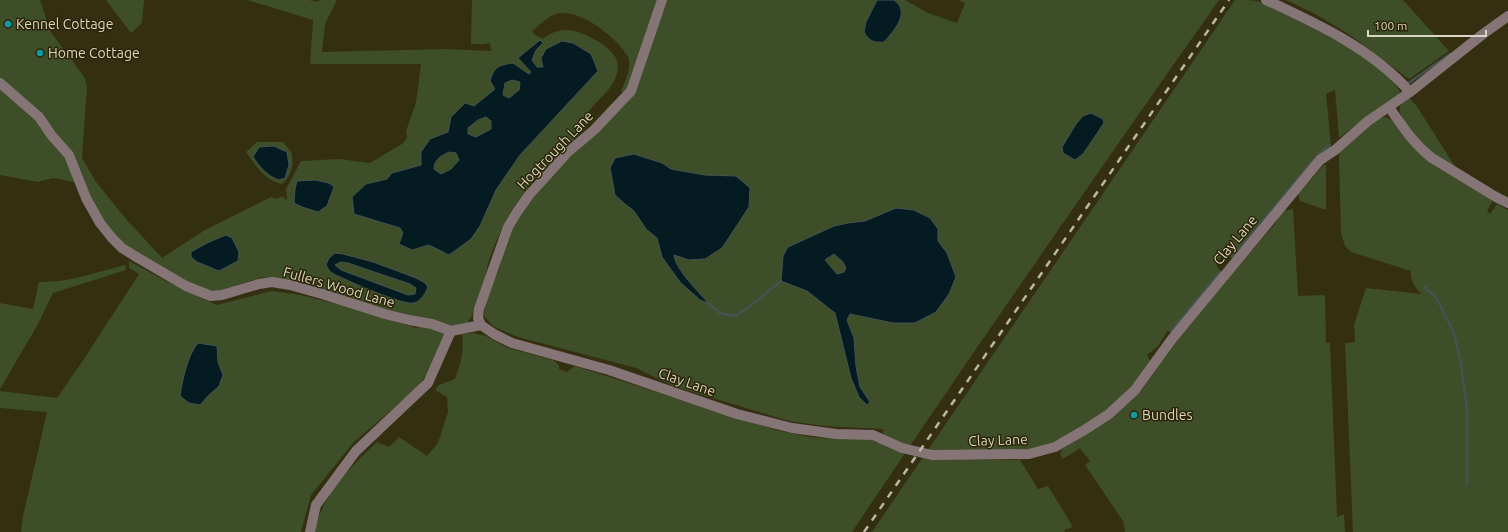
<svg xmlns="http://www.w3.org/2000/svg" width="1508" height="532" font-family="Ubuntu,sans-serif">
	<rect width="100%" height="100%" fill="#352f11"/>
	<!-- green -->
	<g fill="#3e4e28" fill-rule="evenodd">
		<path d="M0 0H40L50 31 85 78 87 87 82 158 96 182 126 219 162 258 205 230 271 197 276 199 283 196 287 201 286 189 301 161 339 159 370 163 402 144 407 138 406 131 416 103 421 64H310L313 20 247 0H309L318 2 319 0H337L325 24 322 52 447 49 491 51 490 43 484 44H471L472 0H905L928 13 957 23 965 3 958 0H1219C1095 176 972 353 852 532H315C321 495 351 467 377 442L389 447 399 437 427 456 438 443 448 412 447 397 435 390 439 385 455 379C461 363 464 351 462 334L473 333 486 336 508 348 553 360 559 365V369L567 372 575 366 776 430 810 437 840 439H871L877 443 883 435V429L825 426 789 421 673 386 636 368 518 337 494 327 484 316 486 298 499 270 504 249 513 225 526 205 555 171 591 138 630 97 621 91C625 81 631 70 629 59 628 56 625 53 624 51 612 35 584 13 563 13 550 13 541 24 532 31L535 35 543 39C549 34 555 31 563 30 577 28 613 46 617 61 618 64 618 70 617 73 612 93 593 101 585 118L587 127C555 158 516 193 499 235 494 246 489 258 487 269 482 292 479 304 467 324L458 327 447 326 280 279 262 277 220 291 207 292 188 284 130 248 112 233 100 216 88 193 72 151 0 79ZM232 238 239 252 238 261 219 271Z"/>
		<polygon points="106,0 144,0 142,23 131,33"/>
		<path d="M1235 0C1242 0 1251 0 1257 1 1286 11 1391 64 1400 92L1398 95 1385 103 1339 138 1335 90 1326 94 1331 146 1320 157 1234 260 1229 256 1223 255 1216 263 1218 268 1222 272 1173 332 1167 331 1158 346 1147 355 1151 362C1123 400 1086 433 1040 448 1032 451 1021 451 1013 452 994 454 975 457 955 459L1020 460 1038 489 1048 486 1073 527 1064 530 1065 532H872Z"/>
		<polygon points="1286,0 1403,0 1449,51 1409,79 1350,35 1317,15"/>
		<polygon points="0,90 37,122 65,156 75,182 53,178 38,182 0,175"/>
		<path d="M1409 98 1416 105 1454 165 1453 166C1446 163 1439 159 1433 155 1425 148 1396 118 1400 107 1402 102 1406 100 1409 98Z"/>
		<path d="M1385 117 1392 120 1404 136 1493 200 1487 211 1490 214 1497 204 1508 210V532H1353L1345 343 1355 342 1354 325 1366 288 1421 294C1416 288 1409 279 1411 271L1351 252 1345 246 1341 233 1339 157 1340 150 1377 118Z"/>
		<path d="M257 142H283C285 145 289 149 291 152 295 163 291 177 282 184 265 181 255 165 246 152Z"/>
		<polygon points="1324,165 1326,165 1326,210 1300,201 1298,194"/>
		<polygon points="1293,209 1298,296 1325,295 1326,343 1330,343 1337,517 1344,514 1345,532 1125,532 1123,521 1085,465 1090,461 1080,448 1063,459 1060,454 1063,448 1099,425 1141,391 1174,345 1216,292 1274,225 1283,211"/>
		<path d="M129 261 168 282 217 305 272 291 301 295 368 312 416 328 425 326 445 334C439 353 429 372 417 388L354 442 311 495 301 532H21L23 516 47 412 0 408V391L57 398 84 359 139 274 129 268Z"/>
		<path d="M125 265 126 270 53 293 38 324 0 389V303L33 309 39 282C68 283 97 272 125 265Z"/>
	</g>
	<!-- water -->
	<g fill="#041b21" stroke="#445352" fill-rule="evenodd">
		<path d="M877 0H894C911 12 894 31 884 42 874 43 869 41 864 32L866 22Z"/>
		<path d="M540 40 543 43 536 50 532 60 537 67H543L541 58 546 49 562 41 573 43 591 54 598 71 520 155 496 190 480 226 471 239 449 255 429 245 412 250 399 244 403 233 400 228 354 214 352 197 366 184 387 179 392 173 421 165V152L430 139 448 132 451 117 465 103 474 106 495 89 490 81C494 67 499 65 513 63L529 74 531 72 518 58ZM512 80 520 82 519 90 509 98 503 95 505 83ZM486 117 491 121V129L476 137 468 134V128L478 120ZM450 152 456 153 459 160 451 169 441 174 434 169C434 160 441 155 450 152Z"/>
		<polygon points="1091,113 1103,119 1104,123 1083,154 1075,160 1063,153 1062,147 1076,124 1083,116"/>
		<path d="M274 146 287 152 289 165 285 178 279 180C267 176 260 167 253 157L259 147Z"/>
		<path d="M634 154 662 163 671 169 705 175 736 176 750 188 749 207 722 248 705 259 689 260 674 255C675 269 699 292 708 303L700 300 680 282 662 257 657 238 646 229 634 211 625 204 615 195 610 168 615 158Z"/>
		<polygon points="315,180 329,183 334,187 327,206 318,212 302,207 294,203 295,189 297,181"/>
		<path d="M896 208 914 210 930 218 938 229V241L947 253 956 277 949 294 936 312 915 323H893L850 314 847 320 854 338 856 366 860 387 870 402 867 405 859 397 851 378 835 313 807 291 781 281 783 256 788 247 834 226 848 223 865 221ZM834 254 843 262 846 268 844 272 837 274 825 260Z"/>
		<polygon points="226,235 232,238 239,252 238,261 219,271 197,262 191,257 191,252 207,243"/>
		<path d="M335 253 343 254 373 262 416 278 425 283 428 287C425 294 421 301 414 303 404 306 343 279 332 273 329 271 328 268 326 265L329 258ZM340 262 348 263 410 284 416 288 415 294 408 295 341 270 335 265Z"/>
		<path d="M198 343 217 346 218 362 223 375 219 386 208 396 200 405 189 403 180 396C182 381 188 354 198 343Z"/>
	</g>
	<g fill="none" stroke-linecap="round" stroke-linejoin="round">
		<!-- stream -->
		<g stroke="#445352" stroke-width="2.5">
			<polyline points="1407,84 1450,54"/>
			<polyline points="1318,155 1329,145"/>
			<polyline points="1233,257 1313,160"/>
			<polyline points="1424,287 1436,297 1454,333 1461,363 1467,410 1467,485"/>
			<polyline points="708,303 720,313 735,316 749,307 781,281"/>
			<polyline points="1171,331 1219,273"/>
		</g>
		<!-- minor -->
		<g stroke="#867577" stroke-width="10">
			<polyline points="662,0 631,91 594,130 568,152 529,195 517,212 508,227 479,309 478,318 481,325 494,334 512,343 609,370 737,414 792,428 836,434 873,435 902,448 932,455 1029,454 1055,447 1086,429 1109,414 1135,390 1172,339 1320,160 1335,150 1368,121 1410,92 1483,34 1508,16"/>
			<path d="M1266 0C1318 24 1372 49 1410 92"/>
			<polyline points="0,83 39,117 52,136 69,155 86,198 100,223 112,238 122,248 138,258 186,286 211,296 222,295 259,284 272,282 290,285 322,294 385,314 409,320 432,324 451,331 481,325"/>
			<path d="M1389 107C1402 126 1414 144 1432 158L1496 197 1508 203"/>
			<polyline points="310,532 316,505 356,451 428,383 451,331"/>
		</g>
		<!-- rail -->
		<polyline stroke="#bab7a3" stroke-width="2.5" stroke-dasharray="7 7" stroke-linecap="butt" points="864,532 1229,0"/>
	</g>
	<!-- markers -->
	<g fill="#0f9aa8" stroke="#2b2506" stroke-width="1.5">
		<circle cx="8" cy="24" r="4"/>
		<circle cx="40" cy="53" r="4"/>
		<circle cx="1134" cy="415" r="4"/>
	</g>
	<g text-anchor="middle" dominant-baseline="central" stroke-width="3" stroke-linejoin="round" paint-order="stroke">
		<!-- poi labels -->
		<g font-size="14" fill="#d9d6c5" stroke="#2b2506" text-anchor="start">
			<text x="16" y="24">Kennel Cottage</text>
			<text x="48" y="53">Home Cottage</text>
			<text x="1142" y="415">Bundles</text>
		</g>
		<!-- street labels -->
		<g font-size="14" fill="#d9d6c5" stroke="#2b2506">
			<text transform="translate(555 150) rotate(-46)">Hogtrough Lane</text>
			<text transform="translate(1235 240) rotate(-50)">Clay Lane</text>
			<text transform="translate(339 287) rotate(16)">Fullers Wood Lane</text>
			<text transform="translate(687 382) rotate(19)">Clay Lane</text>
			<text transform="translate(998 440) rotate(-2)">Clay Lane</text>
		</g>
	</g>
	<!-- scale -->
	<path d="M1368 30v6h118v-6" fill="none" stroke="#d9d6c5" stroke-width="2"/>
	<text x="1374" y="30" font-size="12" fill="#d9d6c5" stroke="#2b2506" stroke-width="3" paint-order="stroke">100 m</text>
</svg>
